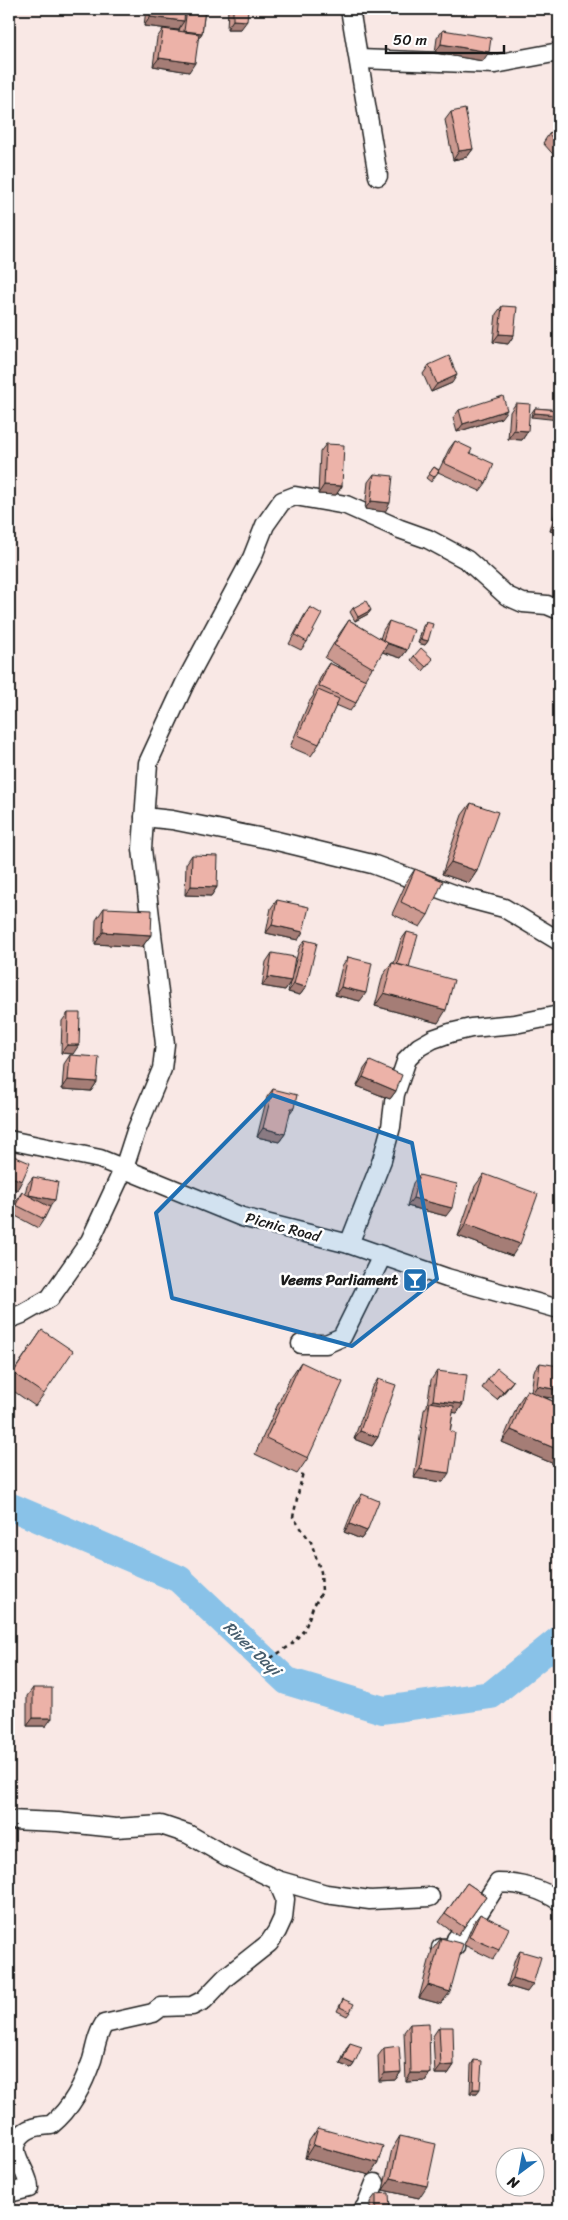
<svg xmlns="http://www.w3.org/2000/svg" width="568" height="2220" font-family="Sriracha,sans-serif">
	<rect width="100%" height="100%" fill="#f9e8e5"/>
	<filter id="ink" filterUnits="userSpaceOnUse"><feTurbulence type="fractalNoise" baseFrequency=".02" numOctaves="2"/><feDisplacementMap in="SourceGraphic" scale="10" xChannelSelector="R" yChannelSelector="G"/><feConvolveMatrix kernelMatrix="1 2 1 2 8 2 1 2 1" color-interpolation-filters="sRGB"/></filter>
	<g filter="url(#ink)">
		<g fill="none" stroke-linecap="round" stroke-linejoin="round">
			<!-- river -->
			<polyline stroke="#89c2e8" stroke-width="28" points="9,1506 179,1579 287,1681 383,1710 491,1695 559,1640"/>
			<defs>
				<g id="minor">
					<polyline points="350,9 378,176"/>
					<polyline points="359,59 495,64 559,52"/>
					<polyline points="144,817 172,820 273,840 372,864 462,897 504,908 559,941"/>
					<polyline points="9,1140 100,1159 242,1217 349,1244 447,1278 559,1309"/>
					<polyline points="349,1244 382,1160 391,1127 395,1094 407,1059 419,1047 433,1039 450,1033 471,1028 515,1024 559,1015"/>
					<polyline points="9,1319 22,1314 50,1298 90,1241 124,1168 136,1131 162,1069 165,1044 142,849 148,763 185,683 252,558 265,525 282,501 295,496 346,505 400,529 428,539 467,560 507,596 523,603 547,605 559,610"/>
					<polyline points="301,1344 326,1344 342,1337 382,1256"/>
					<polyline points="9,1820 58,1822 116,1828 161,1825 188,1834 226,1856 277,1880 326,1894 370,1900 430,1897"/>
					<path d="M441 1948 455 1947 456 1939 480 1911 498 1883C519 1883 542 1889 559 1901"/>
					<path d="M9 2193 29 2188C29 2171 8 2155 19 2138 27 2127 38 2126 51 2125 72 2108 83 2085 92 2060 96 2046 96 2037 104 2024L153 2013 161 2007 192 2006 204 2000 226 1977 269 1943 277 1931 283 1918 285 1899 277 1880"/>
					<polyline points="362,2211 366,2206 375,2183"/>
				</g>
			</defs>
			<!-- minor casing -->
			<use href="#minor" stroke="#1c1c1c" stroke-width="21"/>
			<!-- path -->
			<polyline stroke="#1c1c1c" stroke-width="2.5" stroke-dasharray="4 4" stroke-linecap="butt" points="271,1658 291,1645 305,1629 313,1607 322,1592 321,1572 311,1542 293,1517 303,1472"/>
			<!-- minor -->
			<use href="#minor" stroke="#fff" stroke-width="18"/>
		</g>
		<!-- wall -->
		<g fill="#cb9990" stroke="#1c1c1c">
			<polygon points="146,9 205,9 202,33 198,39 189,72 153,66 157,38 163,29 179,31 180,27 178,30 144,26"/>
			<polygon points="228,9 248,9 241,29 227,29"/>
			<polygon points="443,30 483,61 435,53 437,38"/>
			<polygon points="451,112 473,149 467,157 453,160 445,120"/>
			<polygon points="559,125 559,161 543,143 549,134"/>
			<polygon points="559,191 559,200 556,197"/>
			<polygon points="502,306 514,335 508,344 493,342 496,314"/>
			<polygon points="429,365 452,383 431,392 423,374"/>
			<polygon points="516,403 528,431 522,440 508,439 510,412"/>
			<polygon points="535,408 559,410 531,417 532,412"/>
			<polygon points="459,410 501,418 457,432 453,418"/>
			<polygon points="455,441 470,453 486,483 480,491 438,472 431,482 426,478 434,467 439,470 449,449"/>
			<polygon points="326,444 342,486 336,495 318,494 320,452"/>
			<polygon points="374,474 385,512 365,509 368,482"/>
			<polygon points="559,503 559,534 550,531 557,506"/>
			<polygon points="310,607 307,642 301,650 289,644 304,616"/>
			<polygon points="353,608 371,610 368,614 355,621 350,612"/>
			<polygon points="349,620 380,639 383,630 389,621 407,650 401,658 382,652 365,679 356,703 350,711 336,705 319,744 311,756 290,747 309,702 314,695 313,694 323,672 329,663 355,675 325,658 340,633"/>
			<polygon points="426,622 428,641 425,645 418,643 423,626"/>
			<polygon points="414,656 430,663 423,671 411,660"/>
			<polygon points="471,803 477,871 469,883 442,874 462,815"/>
			<polygon points="192,855 217,887 211,896 185,895 186,864"/>
			<polygon points="415,869 428,915 420,927 392,914 407,881"/>
			<polygon points="277,900 298,940 266,933 271,908"/>
			<polygon points="104,908 151,935 142,947 95,944 96,920"/>
			<polygon points="407,932 409,967 438,1023 375,1006 383,975 392,963 394,963 401,940"/>
			<polygon points="305,940 306,987 300,995 288,992 290,982 285,990 262,986 266,962 272,953 292,975 299,948"/>
			<polygon points="348,957 360,1001 335,995 342,966"/>
			<polygon points="68,1013 73,1054 61,1053 62,1021"/>
			<polygon points="70,1055 97,1082 91,1091 62,1089 64,1064"/>
			<polygon points="370,1061 396,1091 390,1099 357,1086 364,1069"/>
			<polygon points="273,1089 294,1108 289,1114 285,1134 279,1142 257,1137 267,1097"/>
			<polygon points="484,1174 512,1256 458,1236 475,1186"/>
			<polygon points="419,1175 446,1216 407,1206 413,1183"/>
			<polygon points="33,1177 50,1207 44,1219 38,1228 10,1213 16,1201 22,1192 25,1194 27,1185"/>
			<polygon points="42,1330 44,1394 35,1406 9,1388 9,1378"/>
			<polygon points="301,1362 308,1458 297,1474 255,1454 290,1378"/>
			<polygon points="540,1363 542,1396 559,1404 559,1456 554,1464 502,1442 519,1402 527,1390 531,1392 534,1371"/>
			<polygon points="437,1371 463,1404 457,1413 453,1412 443,1482 414,1478 424,1410 427,1406 431,1380"/>
			<polygon points="378,1379 378,1437 372,1446 354,1439 372,1387"/>
			<polygon points="488,1379 507,1389 497,1400 482,1388"/>
			<polygon points="362,1494 367,1531 361,1539 344,1532 356,1502"/>
			<polygon points="33,1688 46,1726 27,1726 27,1696"/>
			<polygon points="467,1883 486,1896 458,1936 439,1922"/>
			<polygon points="480,1914 499,1950 493,1959 464,1945 474,1922"/>
			<polygon points="441,1938 441,2004 419,1998 432,1950"/>
			<polygon points="520,1951 527,1992 507,1986 515,1959"/>
			<polygon points="343,1999 350,2012 347,2016 337,2011"/>
			<polygon points="410,2024 430,2073 425,2081 406,2082 404,2032"/>
			<polygon points="439,2027 454,2065 448,2074 435,2074 433,2036"/>
			<polygon points="350,2043 354,2064 351,2068 340,2064 347,2047"/>
			<polygon points="384,2048 401,2072 395,2080 379,2081 378,2056"/>
			<polygon points="474,2060 477,2093 470,2093 471,2065"/>
			<polygon points="318,2128 378,2163 370,2175 305,2158 309,2141"/>
			<polygon points="400,2136 419,2198 383,2190 392,2149"/>
			<polygon points="376,2194 390,2211 370,2211 370,2202"/>
		</g>
		<!-- shaded-wall -->
		<g fill="#a57d76" stroke="#1c1c1c">
			<polygon points="150,17 184,21 178,30 144,26"/>
			<polygon points="233,20 247,21 241,29 227,29"/>
			<polygon points="184,31 202,33 196,42 178,40"/>
			<polygon points="441,44 489,52 483,61 435,53"/>
			<polygon points="159,58 195,63 189,72 153,66"/>
			<polygon points="473,149 467,157 453,160 459,151"/>
			<polygon points="499,334 514,335 508,344 493,342"/>
			<polygon points="457,375 452,383 431,392 437,384"/>
			<polygon points="507,410 501,418 457,432 463,424"/>
			<polygon points="534,413 559,415 559,420 531,417"/>
			<polygon points="514,430 528,431 522,440 508,439"/>
			<polygon points="324,485 342,486 336,495 318,494"/>
			<polygon points="371,501 390,503 385,512 365,509"/>
			<polygon points="559,519 559,534 550,531"/>
			<polygon points="371,610 368,614 355,621 358,617"/>
			<polygon points="421,639 428,641 425,645 418,643"/>
			<polygon points="382,642 407,650 401,658 376,650"/>
			<polygon points="451,862 477,871 469,883 442,874"/>
			<polygon points="191,886 217,887 211,896 185,895"/>
			<polygon points="272,925 303,932 298,940 266,933"/>
			<polygon points="103,932 151,935 142,947 95,944"/>
			<polygon points="268,977 291,981 285,990 262,986"/>
			<polygon points="294,984 306,987 300,995 288,992"/>
			<polygon points="341,987 366,993 360,1001 335,995"/>
			<polygon points="384,993 446,1010 438,1023 375,1006"/>
			<polygon points="67,1045 79,1045 73,1054 61,1053"/>
			<polygon points="363,1077 396,1091 390,1099 357,1086"/>
			<polygon points="68,1080 97,1082 91,1091 62,1089"/>
			<polygon points="263,1128 285,1134 279,1142 257,1137"/>
			<polygon points="9,1176 22,1181 17,1190 9,1186"/>
			<polygon points="29,1195 55,1200 49,1208 23,1203"/>
			<polygon points="413,1198 452,1208 446,1216 407,1206"/>
			<polygon points="466,1224 520,1244 512,1256 458,1236"/>
			<polygon points="513,1381 507,1389 497,1400 503,1392"/>
			<polygon points="537,1386 559,1390 559,1399 531,1395"/>
			<polygon points="433,1400 463,1404 457,1413 429,1409 429,1405"/>
			<polygon points="511,1430 559,1450 559,1456 554,1464 502,1442"/>
			<polygon points="360,1431 378,1437 372,1446 354,1439"/>
			<polygon points="420,1469 449,1473 443,1482 414,1478"/>
			<polygon points="350,1524 367,1531 361,1539 344,1532"/>
			<polygon points="33,1718 52,1718 46,1726 27,1726"/>
			<polygon points="513,1978 533,1984 527,1992 507,1986"/>
			<polygon points="428,1985 450,1992 441,2004 419,1998"/>
			<polygon points="343,2059 354,2064 351,2068 340,2064"/>
			<polygon points="454,2065 448,2074 435,2074 441,2066"/>
			<polygon points="401,2072 395,2080 379,2081 385,2073"/>
			<polygon points="411,2073 430,2073 425,2081 406,2082"/>
			<polygon points="473,2089 480,2089 477,2093 470,2093"/>
			<polygon points="313,2145 378,2163 370,2175 305,2158"/>
			<polygon points="391,2178 427,2186 419,2198 383,2190"/>
		</g>
		<!-- building -->
		<g fill="#ecb2a8" stroke="#1c1c1c">
			<polygon points="151,9 185,9 184,21 150,17"/>
			<polygon points="187,9 205,9 202,33 184,31"/>
			<polygon points="233,9 248,9 247,21 233,20"/>
			<polygon points="163,29 199,34 195,63 159,58"/>
			<polygon points="443,30 491,38 489,52 441,44"/>
			<polygon points="465,109 473,149 459,151 451,112"/>
			<polygon points="559,125 559,146 549,134"/>
			<polygon points="502,306 517,307 514,335 499,334"/>
			<polygon points="449,356 457,375 437,384 429,365"/>
			<polygon points="503,396 507,410 463,424 459,410"/>
			<polygon points="516,403 530,404 528,431 514,430"/>
			<polygon points="535,408 559,410 559,415 534,413"/>
			<polygon points="455,441 472,449 470,453 494,464 486,483 444,463"/>
			<polygon points="326,444 344,445 342,486 324,485"/>
			<polygon points="434,467 439,471 434,477 429,474"/>
			<polygon points="374,474 393,476 390,503 371,501"/>
			<polygon points="366,601 371,610 358,617 353,608"/>
			<polygon points="310,607 322,614 307,642 295,635"/>
			<polygon points="349,620 388,643 373,668 334,645"/>
			<polygon points="389,621 414,630 407,650 388,643 383,640"/>
			<polygon points="426,622 433,624 428,641 421,639"/>
			<polygon points="421,648 433,659 426,667 414,656"/>
			<polygon points="329,663 366,680 356,703 319,686"/>
			<polygon points="318,690 339,699 319,744 298,735"/>
			<polygon points="471,803 498,812 477,871 451,862"/>
			<polygon points="192,855 218,856 217,887 191,886"/>
			<polygon points="415,869 443,881 428,915 401,902"/>
			<polygon points="277,900 309,907 303,932 272,925"/>
			<polygon points="104,908 152,910 151,935 103,932"/>
			<polygon points="407,932 418,935 409,967 397,964"/>
			<polygon points="305,940 317,943 306,987 294,984"/>
			<polygon points="272,953 295,957 291,981 268,977"/>
			<polygon points="348,957 372,963 366,993 341,987"/>
			<polygon points="392,963 454,980 446,1010 384,993"/>
			<polygon points="68,1013 80,1013 79,1045 67,1045"/>
			<polygon points="70,1055 99,1057 97,1082 68,1080"/>
			<polygon points="370,1061 402,1075 396,1091 363,1077"/>
			<polygon points="273,1089 297,1095 294,1108 291,1108 285,1134 263,1128"/>
			<polygon points="9,1154 30,1163 22,1181 9,1176"/>
			<polygon points="484,1174 538,1194 520,1244 466,1224"/>
			<polygon points="419,1175 457,1184 452,1208 413,1198"/>
			<polygon points="33,1177 58,1182 55,1200 29,1195"/>
			<polygon points="22,1192 50,1207 44,1219 16,1205"/>
			<polygon points="9,1272 12,1273 9,1279"/>
			<polygon points="42,1330 73,1351 44,1394 13,1373"/>
			<polygon points="301,1362 343,1382 308,1458 266,1438"/>
			<polygon points="540,1363 559,1366 559,1390 537,1386"/>
			<polygon points="497,1368 513,1381 503,1392 488,1379"/>
			<polygon points="437,1371 467,1375 463,1404 433,1400"/>
			<polygon points="378,1379 396,1385 378,1437 360,1431"/>
			<polygon points="527,1390 559,1404 559,1450 511,1430"/>
			<polygon points="430,1402 454,1406 450,1431 455,1433 449,1473 420,1469"/>
			<polygon points="362,1494 379,1501 367,1531 350,1524"/>
			<rect x="33" y="1688" width="19" height="30"/>
			<polygon points="467,1883 486,1896 464,1927 445,1914"/>
			<polygon points="480,1914 509,1928 499,1950 469,1937"/>
			<polygon points="441,1938 463,1944 450,1992 428,1985"/>
			<polygon points="520,1951 541,1957 533,1984 513,1978"/>
			<polygon points="343,1999 354,2004 350,2012 340,2007"/>
			<polygon points="429,2023 430,2073 411,2073 410,2024"/>
			<polygon points="439,2027 453,2027 454,2065 441,2066"/>
			<polygon points="350,2043 362,2047 354,2064 343,2059"/>
			<polygon points="399,2046 401,2072 385,2073 384,2048"/>
			<polygon points="474,2060 482,2061 480,2089 473,2089"/>
			<polygon points="318,2128 383,2146 378,2163 313,2145"/>
			<polygon points="400,2136 436,2144 427,2186 391,2178"/>
			<polygon points="389,2193 390,2211 376,2211 376,2194"/>
		</g>
	</g>
	<!-- marked area -->
	<path fill="#1f6fb2" fill-opacity="0.2" stroke="#1f6fb2" stroke-width="4" stroke-linejoin="round" d="M272 1095 412 1143 437 1279 352 1346 172 1298 156 1213Z"/>
	<!-- icons -->
	<defs>
		<symbol id="bar-square" viewBox="-11 -11 22 22"><rect x="-9" y="-9" width="18" height="18" rx="4" fill="#1f6fb2" stroke="#fff"/><path d="M-6-5H6L.8 .8V4.5H3.5V6h-7V4.5H-.8V.8Z" fill="#fff"/></symbol>
	</defs>
	<g fill-rule="evenodd">
		<use href="#bar-square" x="401" y="1266" width="28" height="28"/>
	</g>
	<g text-anchor="middle" dominant-baseline="central" stroke-width="5" stroke-linejoin="round" paint-order="stroke">
		<!-- street labels -->
		<g font-size="15" fill="#1c1c1c" stroke="#fff">
			<text transform="translate(283 1227) rotate(15)">Picnic Road</text>
		</g>
		<!-- poi labels -->
		<g font-size="15" font-weight="bold" fill="#1c1c1c" stroke="#fff" text-anchor="end">
			<text x="398" y="1280">Veems Parliament</text>
		</g>
		<!-- water labels -->
		<g font-size="16" font-style="italic" fill="#485e6e" stroke="#fff">
			<text transform="translate(252 1648) rotate(43)">River Dayi</text>
		</g>
	</g>
	<!-- margin -->
	<rect width="568" height="2220" fill="none" stroke="#fff" stroke-width="30"/>
	<rect x="15" y="15" width="538" height="2190" fill="none" stroke="#1c1c1c" stroke-width="2" filter="url(#ink)"/>
	<!-- north arrow -->
	<g transform="translate(520 2172) rotate(212)"><circle r="24" fill="#ffffff" stroke="#a4a4a4"/>
	<path d="M0-4L9 19L0 12L-9 19Z" fill="#1f6fb2"/>
	<text y="-8" font-size="14" font-weight="bold" text-anchor="middle" fill="#1c1c1c">N</text>
	</g>
	<!-- scale -->
	<path d="M386 45v8h118v-8" fill="none" stroke="#1c1c1c" stroke-width="2.5"/>
	<text x="393" y="45" font-size="15" fill="#1c1c1c" stroke="#ffffff" stroke-width="4" paint-order="stroke">50 m</text>
</svg>
